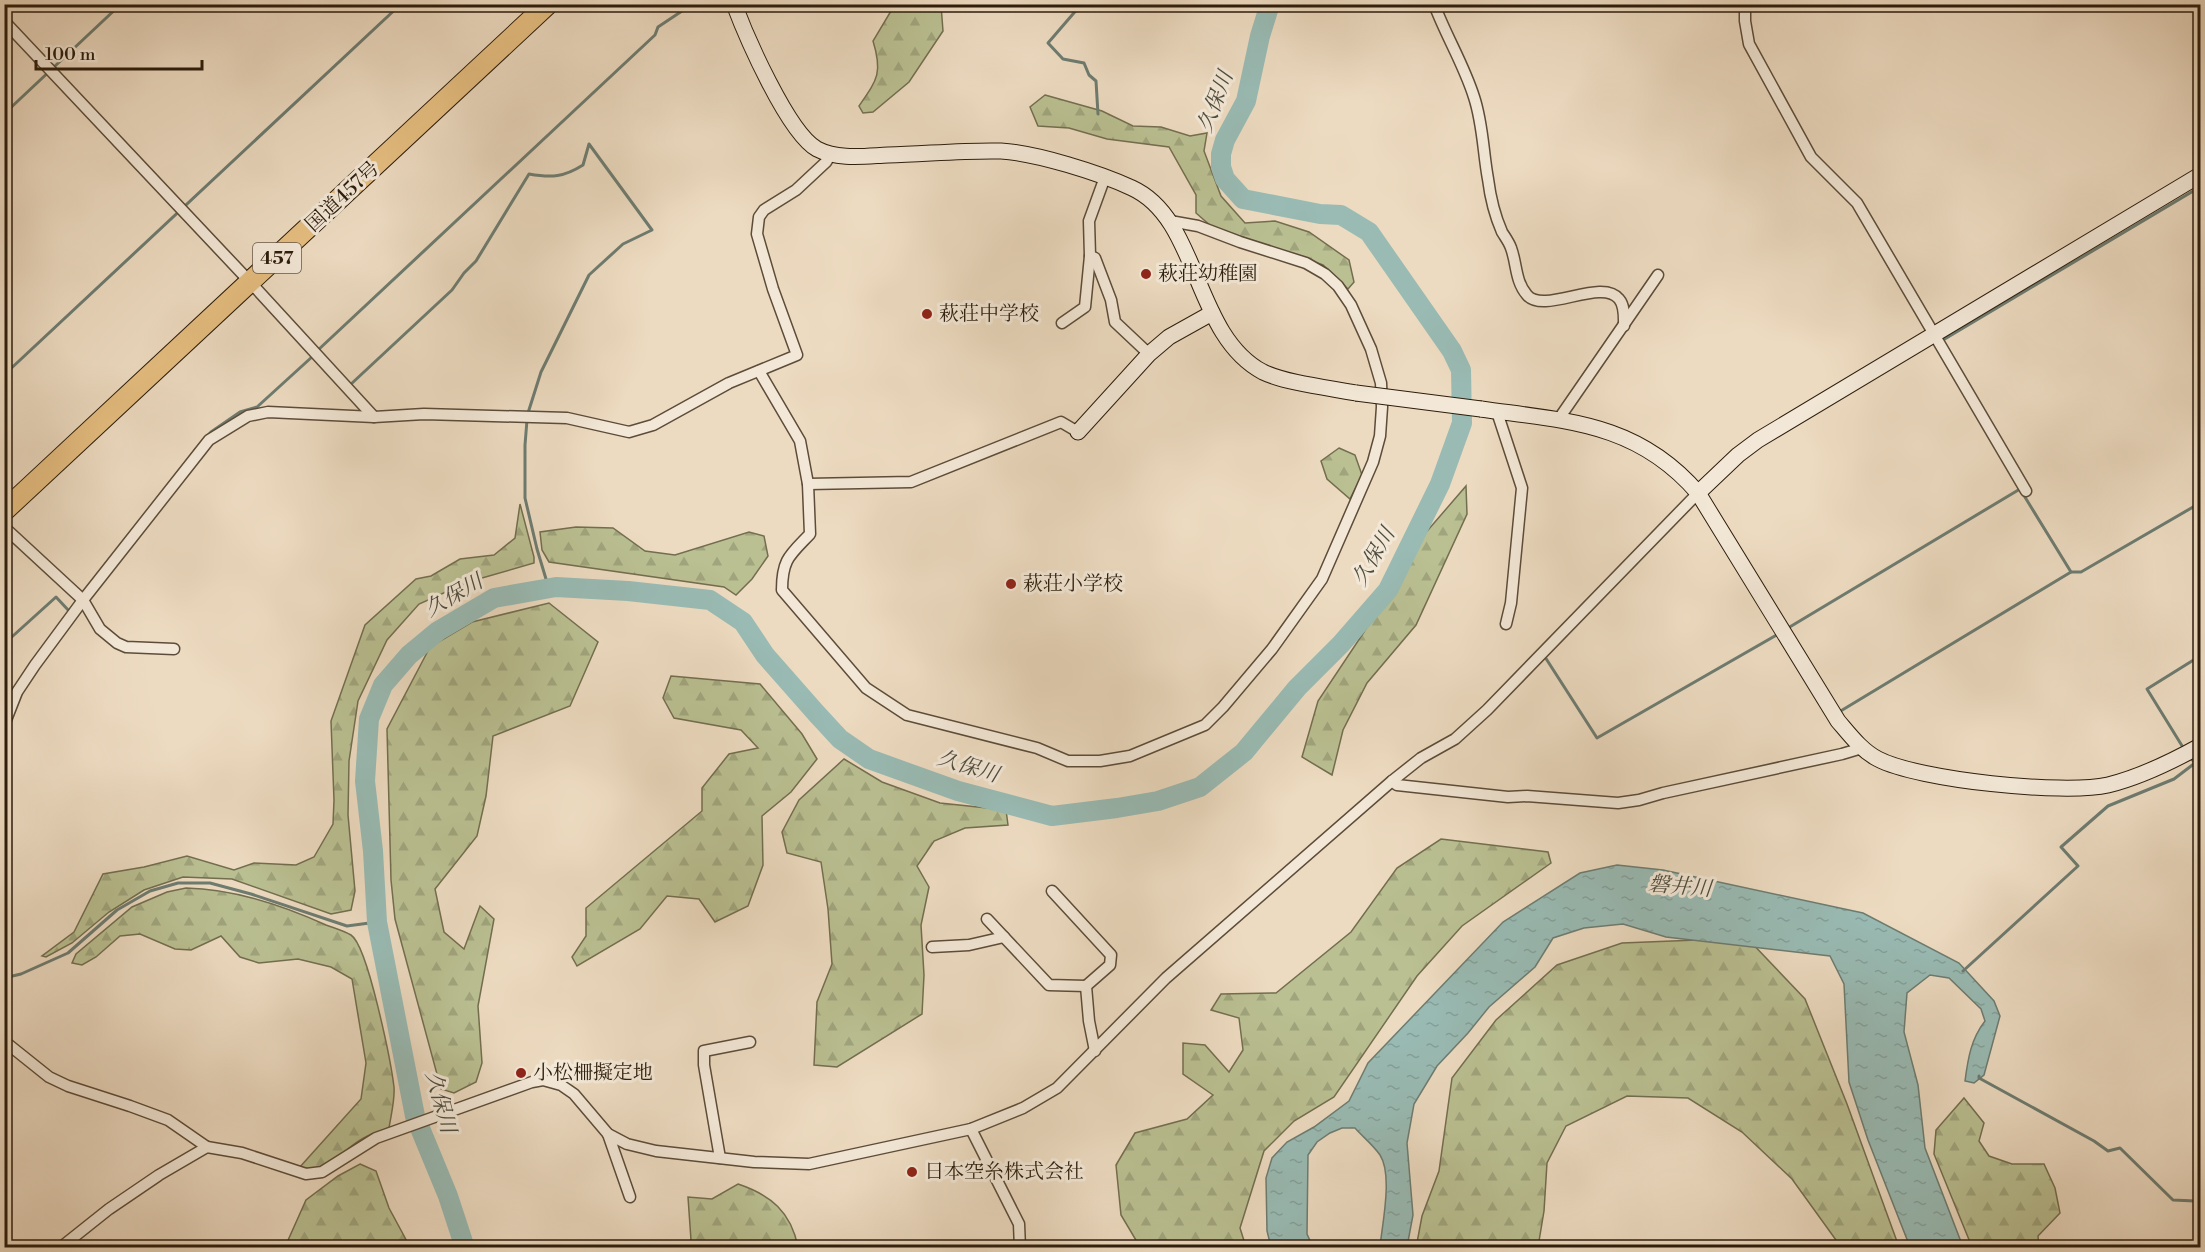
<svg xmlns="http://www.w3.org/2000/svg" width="2205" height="1252" font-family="'Libre Bodoni','Noto Serif JP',serif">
	<defs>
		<pattern id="forest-firs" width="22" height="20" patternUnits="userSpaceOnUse" patternTransform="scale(1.5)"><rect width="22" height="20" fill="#bac092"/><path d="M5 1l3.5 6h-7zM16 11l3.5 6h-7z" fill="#a0a57d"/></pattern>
		<pattern id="water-ripples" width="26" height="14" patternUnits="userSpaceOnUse" patternTransform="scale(1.5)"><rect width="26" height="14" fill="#99bbb4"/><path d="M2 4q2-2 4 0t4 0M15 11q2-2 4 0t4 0" fill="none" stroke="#84a09a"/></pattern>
	</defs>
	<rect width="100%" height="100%" fill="#eddbc1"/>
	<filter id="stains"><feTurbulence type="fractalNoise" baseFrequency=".00333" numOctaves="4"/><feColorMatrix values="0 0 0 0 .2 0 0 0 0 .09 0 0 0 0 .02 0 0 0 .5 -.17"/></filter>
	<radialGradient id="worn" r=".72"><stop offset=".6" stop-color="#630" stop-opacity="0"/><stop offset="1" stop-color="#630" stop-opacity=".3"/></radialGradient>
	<!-- forest -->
	<g fill="url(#forest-firs)" stroke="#736e4f" stroke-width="1.5">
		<path d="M891 5H941L943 31 909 82 873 112 863 113 859 106C877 80 883 73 873 41L891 11Z"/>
		<polygon points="1045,95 1102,111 1133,126 1161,127 1190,136 1207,133 1204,151 1221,196 1245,223 1275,221 1309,232 1349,260 1354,282 1348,289 1323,265 1211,226 1196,213 1196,195 1169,147 1107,139 1069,128 1038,126 1030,107"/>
		<polygon points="1339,448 1355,455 1362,475 1350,499 1327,479 1321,461"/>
		<polygon points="1466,486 1467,514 1416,625 1367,683 1343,730 1332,775 1302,757 1318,701 1364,632 1422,537"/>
		<polygon points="520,504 534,557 534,563 468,582 419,604 387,640 358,701 349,761 348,815 355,891 351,910 331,914 232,879 183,877 144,890 109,912 72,943 46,957 42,956 74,932 103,874 144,867 187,856 234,870 254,863 296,865 314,857 333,824 334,800 331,721 365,625 416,579 431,576 460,559 494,555 515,538"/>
		<polygon points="576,527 613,528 645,551 675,555 749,532 764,536 768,556 752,579 736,595 724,587 549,562 542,550 540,532"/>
		<polygon points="549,603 598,642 570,706 493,736 486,796 477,836 435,889 444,932 464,949 480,906 494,919 478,1006 482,1063 476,1082 454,1093 441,1089 395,919 391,880 387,729 430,647 472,622"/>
		<polygon points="671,676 760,684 802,734 817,759 791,792 762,816 763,865 748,906 715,922 699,899 667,896 640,929 577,966 572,957 586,936 586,908 702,811 702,788 729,754 758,748 741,730 674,718 663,698"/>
		<polygon points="844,759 882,782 940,803 1006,810 1008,825 965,828 934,841 917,866 929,887 921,925 924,975 922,1014 837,1067 814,1065 817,1002 832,964 828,909 821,862 787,853 782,832 799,800"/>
		<polygon points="1441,839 1548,852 1551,863 1462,926 1417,976 1334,1097 1294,1121 1264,1151 1240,1228 1246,1247 1140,1247 1121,1215 1116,1165 1135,1133 1187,1119 1213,1095 1183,1074 1183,1043 1205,1045 1229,1072 1243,1050 1239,1018 1211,1010 1221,994 1276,993 1351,932 1397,868"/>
		<path d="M186 888C235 889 282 905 326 925 334 928 344 931 351 935 368 946 391 1063 394 1087 395 1100 391 1115 389 1128 380 1131 370 1134 362 1139 342 1150 323 1179 299 1168L361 1099 366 1063 352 979 331 967 298 959 259 963 240 957 221 936 191 950 175 949 140 934 120 936 96 957 82 965 72 963 76 954 132 907 167 892Z"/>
		<polygon points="1747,938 1805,999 1847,1104 1899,1247 1841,1247 1792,1179 1742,1132 1688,1098 1627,1096 1566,1126 1547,1163 1544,1211 1538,1247 1416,1248 1422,1216 1439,1171 1452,1078 1496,1020 1557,965 1622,943"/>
		<polygon points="1964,1098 1984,1123 1979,1141 1989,1156 2012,1164 2044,1164 2055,1188 2060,1213 2038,1236 2039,1247 1972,1247 1934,1154 1936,1130"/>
		<polygon points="360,1164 376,1171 389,1208 410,1247 285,1247 306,1200 338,1176"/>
		<path d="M738 1184C771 1195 791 1212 798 1247H675L691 1240 688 1197 712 1199Z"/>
	</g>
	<!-- water -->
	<path fill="url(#water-ripples)" stroke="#6d7c71" stroke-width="1.5" d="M1617 865 1663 870 1863 913 1959 963 1994 1001 2000 1016 1984 1075 1974 1083 1965 1081C1968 1058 1971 1039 1985 1021L1981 1009 1949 978 1930 975 1907 993 1904 1032 1918 1085 1925 1148 1963 1247H1910L1868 1140 1849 1082 1844 984 1830 956 1666 937 1623 924 1584 928 1553 938 1535 967 1489 1007 1468 1033 1437 1066 1414 1104 1407 1143 1413 1215 1407 1247H1380C1382 1225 1393 1175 1380 1155 1374 1146 1362 1136 1355 1128H1342L1330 1133 1317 1142 1308 1155 1307 1234 1313 1247H1271L1267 1231 1266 1178 1272 1158 1287 1142 1314 1127 1349 1101 1368 1063 1503 922 1580 873Z"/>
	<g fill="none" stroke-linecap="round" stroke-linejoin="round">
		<!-- stream -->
		<g stroke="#6d7c71" stroke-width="3">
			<polyline points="1078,4 1079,7 1048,43 1063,59 1084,63 1089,75 1096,81 1098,114"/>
			<polyline points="4,114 121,4"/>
			<polyline points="1943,340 2200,187"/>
			<polyline points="317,351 655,35 658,27 682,11"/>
			<polyline points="4,375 401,4"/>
			<path d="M350 385 452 290 464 273 476 261 529 174C552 178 564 177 583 165L589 144 652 230 623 244 589 275 541 372 528 413"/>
			<polyline points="527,420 525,445 525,498 537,549 549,589"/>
			<polyline points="195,450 211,432 240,412 257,407 313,356"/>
			<polyline points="1788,628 2020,489 2071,572"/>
			<polyline points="4,644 56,597 70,612"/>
			<polyline points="1545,657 1597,738 1780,633"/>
			<polyline points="1839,712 2071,572 2081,572 2200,503"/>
			<polyline points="2184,749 2147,689 2200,656"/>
			<polyline points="1963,971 2078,866 2061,847 2108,806 2174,779 2195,763 2190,757"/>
			<polyline points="4,978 21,974 68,953 117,910 150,891 178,883 210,883 251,894 347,926 377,922"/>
			<polyline points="1979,1076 1979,1078 2094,1141 2108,1151 2120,1148 2173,1200 2195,1201 2200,1200"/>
		</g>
		<!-- river -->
		<polyline stroke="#99bbb4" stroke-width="20" points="465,1248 448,1196 415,1116 377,922 373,851 365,781 369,719 383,685 409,655 438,631 494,598 556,587 628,591 710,600 743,622 765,655 816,713 840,739 869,759 958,791 1052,816 1117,808 1158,801 1200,787 1244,752 1297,688 1341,644 1388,590 1440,484 1462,423 1461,370 1452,351 1369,232 1341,215 1320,214 1243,199 1225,179 1221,167 1221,154 1225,140 1246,101 1260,36 1270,4"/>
		<defs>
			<g id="street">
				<path d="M1434 4C1446 36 1464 65 1474 97 1483 124 1483 152 1488 179 1490 195 1495 216 1502 232 1505 237 1509 242 1511 248 1517 264 1515 281 1527 295 1544 315 1602 277 1619 299 1625 306 1624 317 1624 326"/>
				<polyline points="1745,4 1745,21 1749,44 1811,157 1857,203 2026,491"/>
				<polyline points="4,21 251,283 374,417"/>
				<polyline points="1090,256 1095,258 1111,300 1115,322 1149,354"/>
				<polyline points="1062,323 1085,307 1090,256 1089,221 1105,177"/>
				<path d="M759 371 800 441 808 484 810 534C790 555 782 559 782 590L866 688 907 715 1037 748 1068 761H1100L1130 756 1205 725 1223 707 1272 649 1322 579 1373 462 1380 436 1382 407 1381 383 1371 349 1351 305 1338 286 1325 274 1306 263 1240 242 1198 226 1170 221"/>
				<polyline points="1497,412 1522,488 1511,603 1506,624"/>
				<polyline points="1558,420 1658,275"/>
				<polyline points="808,484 911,482 1061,422 1078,432"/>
				<polyline points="4,527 83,600 100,629 117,643 126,647 174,649"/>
				<polyline points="4,725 17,692 35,665 83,600 209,440 248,416 268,412 374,417 424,414 567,418 629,432 653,425 729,383 797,355 773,289 757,234 759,217 764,210 796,190 826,162 831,154"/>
				<polyline points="1392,781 1397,785 1508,797 1527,796 1618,803 1639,800 1663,793 1842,754 1862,748"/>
				<polyline points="1052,891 1111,955 1110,965 1086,986 1089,1021 1095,1051"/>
				<polyline points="987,919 1049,985 1086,986"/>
				<polyline points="932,947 969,945 1004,937"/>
				<polyline points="4,1041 49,1077 68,1086 130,1106 168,1120 207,1147"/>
				<polyline points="971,1129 1019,1224 1020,1248"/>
				<polyline points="608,1134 630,1197"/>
				<polyline points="720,1158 704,1065 704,1051 750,1042"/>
				<polyline points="60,1248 109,1209 159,1175 207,1147 242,1153 306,1174 322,1172 376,1138 532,1082 543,1080 561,1085 574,1094 608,1134 627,1144 656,1151 754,1162 809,1164 971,1129 1023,1108 1057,1088 1166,978 1392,781 1421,758 1455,739 1487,710 1698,493"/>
			</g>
			<g id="secondary">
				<path d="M734 4C746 36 788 133 817 149 838 160 865 156 888 155 926 154 964 150 1001 151 1036 153 1100 173 1132 188 1200 219 1193 335 1263 372 1286 383 1330 388 1356 393"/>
				<path d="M1481 409C1566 421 1637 422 1698 493L1838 721C1850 735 1862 751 1878 759 1918 780 2064 795 2108 785 2141 777 2171 762 2200 746"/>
				<polyline points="1078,432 1149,354 1169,337 1212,313"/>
				<polyline points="1698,493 1738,455 1758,440 2200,175"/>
			</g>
			<polyline id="highway" points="4,511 548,4"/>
		</defs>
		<!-- street casing -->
		<use href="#street" stroke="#5c4c39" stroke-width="13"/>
		<!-- secondary casing -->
		<use href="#secondary" stroke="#2c1d0c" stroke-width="17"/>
		<!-- highway casing -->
		<use href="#highway" stroke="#2c1d0c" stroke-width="22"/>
		<!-- street -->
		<use href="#street" stroke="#f3e8d7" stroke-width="10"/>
		<!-- secondary -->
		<use href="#secondary" stroke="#f3e8d7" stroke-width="15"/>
		<!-- highway -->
		<use href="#highway" stroke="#e6be80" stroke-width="20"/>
		<defs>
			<polyline id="secondary-bridge" points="1356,393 1481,409"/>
		</defs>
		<!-- secondary-bridge casing -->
		<use href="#secondary-bridge" stroke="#2c1d0c" stroke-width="17" stroke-linecap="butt"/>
		<!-- secondary-bridge -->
		<use href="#secondary-bridge" stroke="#f3e8d7" stroke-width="15"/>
	</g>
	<!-- markers -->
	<g fill="#8f2418" stroke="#f3e8d7" stroke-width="2">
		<circle cx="1146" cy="274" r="6"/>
		<circle cx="927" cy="314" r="6"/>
		<circle cx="1011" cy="584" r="6"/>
		<circle cx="521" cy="1073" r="6"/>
		<circle cx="912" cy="1172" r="6"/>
	</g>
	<g text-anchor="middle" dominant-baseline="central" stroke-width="6" stroke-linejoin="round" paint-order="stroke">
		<!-- shield labels -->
		<rect fill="#f3e8d7" stroke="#685a49" stroke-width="1.5" x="253" y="243" width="48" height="30" rx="4.5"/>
		<g font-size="18" font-weight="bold" fill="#2c1d0c">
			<text x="277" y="258">457</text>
		</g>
		<!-- street labels -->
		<g font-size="20" fill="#2c1d0c" stroke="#f3e8d7">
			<text transform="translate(343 197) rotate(-43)">国道457号</text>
		</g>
		<!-- poi labels -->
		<g font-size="20" fill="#2c1d0c" stroke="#f3e8d7" text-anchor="start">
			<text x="1158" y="274">萩荘幼稚園</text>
			<text x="939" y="314">萩荘中学校</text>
			<text x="1023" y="584">萩荘小学校</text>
			<text x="533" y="1073">小松柵擬定地</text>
			<text x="924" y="1172">日本空糸株式会社</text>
		</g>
		<!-- water labels -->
		<g font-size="21" font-style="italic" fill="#4d4c3e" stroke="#f3e8d7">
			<text transform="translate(1216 102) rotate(-69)">久保川</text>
			<text transform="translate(1374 557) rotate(-60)">久保川</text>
			<text transform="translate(454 596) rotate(-30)">久保川</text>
			<text transform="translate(968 767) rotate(17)">久保川</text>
			<text transform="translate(1680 887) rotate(5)">磐井川</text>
			<text transform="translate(440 1102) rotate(75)">久保川</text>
		</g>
	</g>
	<!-- margin -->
	<rect width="2205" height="1252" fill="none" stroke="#eddbc1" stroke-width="24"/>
	<rect x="6" y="6" width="2193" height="1240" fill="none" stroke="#2c1d0c" stroke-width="3"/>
	<rect x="12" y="12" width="2181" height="1228" fill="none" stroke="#2c1d0c" stroke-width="1.5"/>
	<!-- scale -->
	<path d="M36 60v9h166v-9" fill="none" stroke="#2c1d0c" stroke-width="3"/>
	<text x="45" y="60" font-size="18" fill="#2c1d0c" stroke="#f3e8d7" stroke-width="4.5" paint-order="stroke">100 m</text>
	<rect width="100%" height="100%" filter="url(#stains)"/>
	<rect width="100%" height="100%" fill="url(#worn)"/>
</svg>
